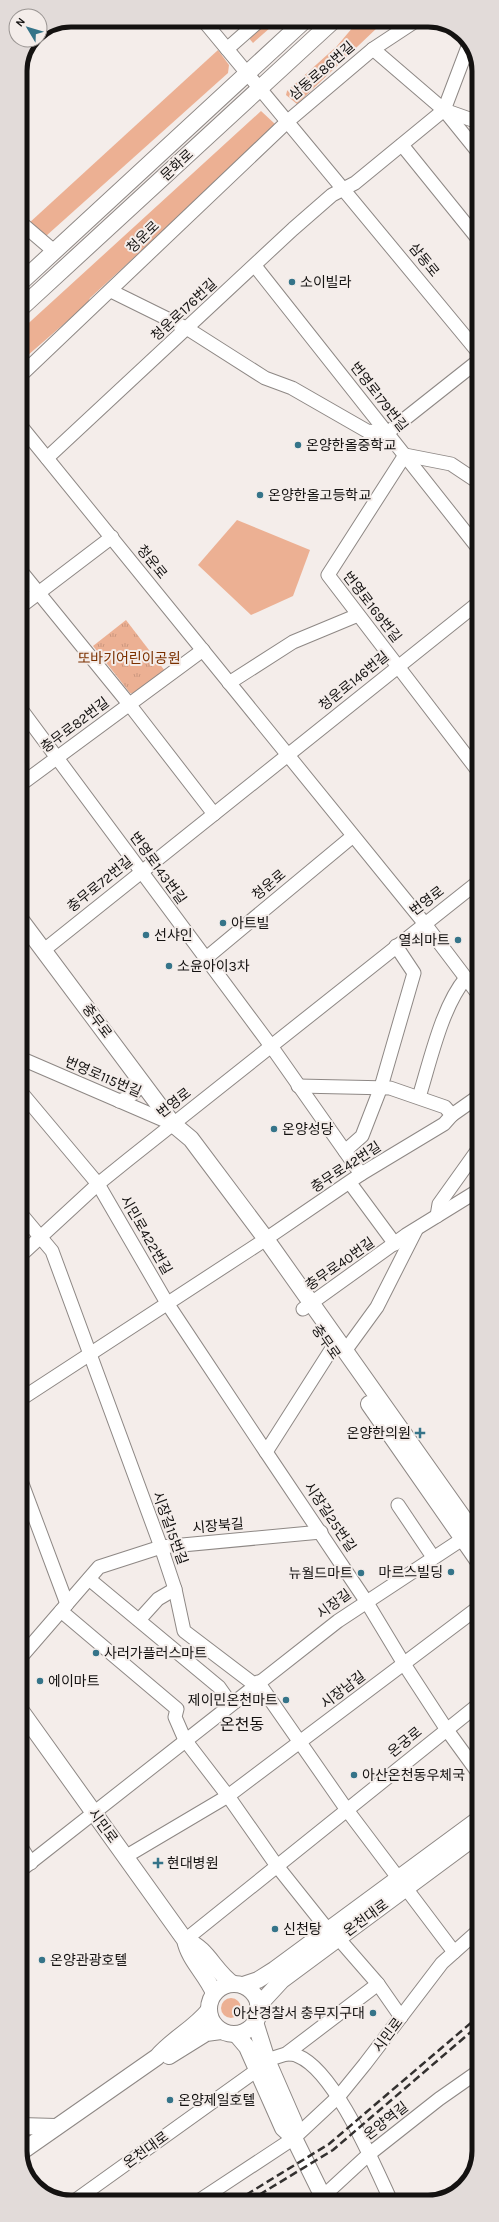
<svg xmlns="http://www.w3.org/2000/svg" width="499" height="2222" font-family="Karla,'Noto Sans KR',sans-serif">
	<defs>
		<pattern id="park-tufts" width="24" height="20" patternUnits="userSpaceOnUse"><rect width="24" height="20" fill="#ecb093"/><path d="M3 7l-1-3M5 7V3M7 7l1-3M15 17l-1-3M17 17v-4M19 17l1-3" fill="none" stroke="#ca967e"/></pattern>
	</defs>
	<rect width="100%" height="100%" fill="#f4edea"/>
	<!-- green -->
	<g fill="#ecb093">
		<polygon points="267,20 279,20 253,43 248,37"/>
		<polygon points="359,20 389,20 378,27 297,104 286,95 287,91 337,46"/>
		<polygon points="218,50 229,65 228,73 46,236 28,224"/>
		<polygon points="261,111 275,124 275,128 90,298 87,304 20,362 20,331"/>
		<polygon points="237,520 310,550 293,596 251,615 198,565"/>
		<circle cx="231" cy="2008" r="10"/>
	</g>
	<!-- park -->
	<polygon fill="url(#park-tufts)" points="126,620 165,671 135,694 130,693 93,646"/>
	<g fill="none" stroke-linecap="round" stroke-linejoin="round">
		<defs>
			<g id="minor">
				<polyline points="203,20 478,352"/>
				<polyline points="227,49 260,20"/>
				<polyline points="373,49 444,110 478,152"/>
				<polyline points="444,110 478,122"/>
				<polyline points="402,145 478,239"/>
				<polyline points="20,222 55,252"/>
				<polyline points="255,266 478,548"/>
				<polyline points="111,291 188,329 265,378 292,388 367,431 387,433"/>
				<polyline points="20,376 288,121 373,49 417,20"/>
				<polyline points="20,425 425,924 478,994"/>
				<polyline points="387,433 478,361"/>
				<polyline points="47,458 293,229 332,195 355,183 444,110 469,44"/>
				<polyline points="478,482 451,464 405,455 328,575 478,771"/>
				<polyline points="20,570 129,704 214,814"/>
				<polyline points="20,607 112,537"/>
				<polyline points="229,683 293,642 358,615"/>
				<polyline points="20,708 271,1046 361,1174"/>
				<polyline points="20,785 203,650"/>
				<polyline points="44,950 478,603"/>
				<polyline points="205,959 353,836"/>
				<polyline points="20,1058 173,1124"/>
				<polyline points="298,1086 390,1088 445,1107 452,1115"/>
				<polyline points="20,1091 98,1184 167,1303 266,1452 331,1350"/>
				<path d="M419 1097C430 1062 442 1006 466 978"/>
				<path d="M119 1101C135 1095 142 1090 135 1073"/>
				<polyline points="345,1151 362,1136 381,1087 414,973 396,946"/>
				<polyline points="350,1183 395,1244"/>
				<polyline points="21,1214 52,1251 161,1547 175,1589 184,1631 255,1685"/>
				<polyline points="437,1216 439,1204 479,1148"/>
				<polyline points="21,1255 98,1184 129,1159 478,882"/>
				<polyline points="303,1309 406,1235 479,1190"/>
				<polyline points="345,1351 377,1307 416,1230"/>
				<polyline points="21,1399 257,1245 361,1174 444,1124 452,1115 479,1096"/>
				<polyline points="266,1452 366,1601 404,1664 447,1730 479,1774"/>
				<polyline points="21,1481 67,1604"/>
				<polyline points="398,1505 433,1557"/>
				<polyline points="89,1579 219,1687 231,1704"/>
				<polyline points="61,1611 177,1709 175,1717 185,1740 228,1796 277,1866 328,1930"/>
				<polyline points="139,1620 158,1599 175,1589"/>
				<polyline points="21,1657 99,1567 161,1547 321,1532"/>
				<polyline points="258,1682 347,1810 454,1952"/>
				<polyline points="21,1847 31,1863"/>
				<polyline points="125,1857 228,1796 479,1607"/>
				<polyline points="21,1870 338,1621 470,1534"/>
				<polyline points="338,1938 378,1984 401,2017"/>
				<polyline points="185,1940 479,1704"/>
				<path d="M286 2054C290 2054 295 2054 298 2056 335 2071 374 2165 391 2201"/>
				<polyline points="267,2060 286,2054 378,1984"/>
				<polyline points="318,2201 368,2155 439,2099 479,2071"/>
				<polyline points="73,2202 257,2070"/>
				<polyline points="197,2202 294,2138 339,2096 365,2064 442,1963 479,1930"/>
			</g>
			<g id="major">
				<polyline points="20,283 305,20"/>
				<polyline points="20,309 334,20"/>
				<polyline points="20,919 173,1124 191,1139 266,1239 479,1540"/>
				<polyline points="369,1404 479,1562"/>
				<path d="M21 1711 185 1940C189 1960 206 1974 214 1993"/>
				<path d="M187 1941C207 1948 215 1972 233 1984"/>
				<circle cx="234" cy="2009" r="25"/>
				<polyline points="243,1985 258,1980 274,1970 479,1819"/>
				<polyline points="258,2006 282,1980 479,1834"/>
				<polyline points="255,2022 267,2060 294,2122 294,2138"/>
				<polyline points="236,2034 247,2047 283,2128 294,2138 325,2201"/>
				<polyline points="169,2056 206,2033 221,2031"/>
				<polyline points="21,2126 56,2127"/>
				<path d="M21 2152 157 2057C172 2039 194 2029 209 2010"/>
			</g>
		</defs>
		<!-- minor casing -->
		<use href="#minor" stroke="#8e8885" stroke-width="15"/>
		<!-- major casing -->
		<use href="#major" stroke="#8e8885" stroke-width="18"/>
		<!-- minor -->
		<use href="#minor" stroke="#fff" stroke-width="13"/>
		<!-- major -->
		<use href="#major" stroke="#fff" stroke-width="16"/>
		<!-- rail -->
		<g stroke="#33302f" stroke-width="2.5" stroke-dasharray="8 4" stroke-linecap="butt">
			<polyline points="236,2201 329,2144 479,2016"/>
			<polyline points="249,2201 333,2150 479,2025"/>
		</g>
	</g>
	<!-- markers -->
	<g fill="#357489" stroke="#f4edea" stroke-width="1.5">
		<circle cx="292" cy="282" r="4"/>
		<circle cx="298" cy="445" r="4"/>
		<circle cx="260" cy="495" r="4"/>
		<circle cx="223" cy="923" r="4"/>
		<circle cx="146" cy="935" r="4"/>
		<circle cx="458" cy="940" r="4"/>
		<circle cx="169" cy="966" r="4"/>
		<circle cx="274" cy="1129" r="4"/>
		<path d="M418 1427h4v4h4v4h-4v4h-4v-4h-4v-4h4z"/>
		<circle cx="451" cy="1572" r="4"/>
		<circle cx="361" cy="1573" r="4"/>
		<circle cx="96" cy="1653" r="4"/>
		<circle cx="40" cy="1681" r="4"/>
		<circle cx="286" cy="1700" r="4"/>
		<circle cx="354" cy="1775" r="4"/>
		<path d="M156 1857h4v4h4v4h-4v4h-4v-4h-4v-4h4z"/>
		<circle cx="275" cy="1929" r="4"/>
		<circle cx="42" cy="1960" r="4"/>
		<circle cx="373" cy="2013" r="4"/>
		<circle cx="170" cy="2100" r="4"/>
	</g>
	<g text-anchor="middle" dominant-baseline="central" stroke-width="4" stroke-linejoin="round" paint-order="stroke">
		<!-- street labels -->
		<g font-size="14" fill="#141211" stroke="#f4edea">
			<text transform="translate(322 71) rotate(-41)">삼동로86번길</text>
			<text transform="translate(177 165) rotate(-43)">문화로</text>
			<text transform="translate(143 237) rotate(-44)">청운로</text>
			<text transform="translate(424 260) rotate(51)">삼동로</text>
			<text transform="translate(184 310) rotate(-43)">청운로176번길</text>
			<text transform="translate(379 397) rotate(52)">번영로179번길</text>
			<text transform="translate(152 562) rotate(51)">청운로</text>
			<text transform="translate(372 607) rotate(52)">번영로169번길</text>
			<text transform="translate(354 681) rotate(-39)">청운로146번길</text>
			<text transform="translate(75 725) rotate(-37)">충무로82번길</text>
			<text transform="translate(158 868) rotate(54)">번영로143번길</text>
			<text transform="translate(100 884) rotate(-39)">충무로72번길</text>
			<text transform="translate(269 885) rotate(-40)">청운로</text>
			<text transform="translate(427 901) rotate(-37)">번영로</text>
			<text transform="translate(97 1021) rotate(53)">충무로</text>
			<text transform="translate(103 1077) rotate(23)">번영로115번길</text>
			<text transform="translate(174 1103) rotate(-38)">번영로</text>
			<text transform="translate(346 1167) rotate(-33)">충무로42번길</text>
			<text transform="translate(146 1235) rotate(60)">시민로422번길</text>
			<text transform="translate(340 1264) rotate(-35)">충무로40번길</text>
			<text transform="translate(326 1342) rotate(55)">충무로</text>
			<text transform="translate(330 1517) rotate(56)">시장길25번길</text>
			<text transform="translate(218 1526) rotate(-5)">시장북길</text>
			<text transform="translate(170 1528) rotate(70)">시장길15번길</text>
			<text transform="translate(334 1604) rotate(-36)">시장길</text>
			<text transform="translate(343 1690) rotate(-37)">시장남길</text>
			<text transform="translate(405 1742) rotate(-39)">온궁로</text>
			<text transform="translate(103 1826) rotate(54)">시민로</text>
			<text transform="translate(366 1918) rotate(-36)">온천대로</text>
			<text transform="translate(388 2035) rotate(-53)">시민로</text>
			<text transform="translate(386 2121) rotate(-38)">온양역길</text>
			<text transform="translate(146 2150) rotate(-36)">온천대로</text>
		</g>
		<!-- poi labels -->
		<g font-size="14" fill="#141211" stroke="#f4edea" text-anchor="start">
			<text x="300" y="282">소이빌라</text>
			<text x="306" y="445">온양한올중학교</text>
			<text x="268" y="495">온양한올고등학교</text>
			<text x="231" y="923">아트빌</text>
			<text x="154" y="935">선샤인</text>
			<text x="450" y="940" text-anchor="end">열쇠마트</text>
			<text x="177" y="966">소윤아이3차</text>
			<text x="282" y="1129">온양성당</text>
			<text x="411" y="1433" text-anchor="end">온양한의원</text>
			<text x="443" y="1572" text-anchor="end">마르스빌딩</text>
			<text x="353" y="1573" text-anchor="end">뉴월드마트</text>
			<text x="104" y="1653">사러가플러스마트</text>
			<text x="48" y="1681">에이마트</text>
			<text x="278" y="1700" text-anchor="end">제이민온천마트</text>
			<text x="362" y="1775">아산온천동우체국</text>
			<text x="167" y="1863">현대병원</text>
			<text x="283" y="1929">신천탕</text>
			<text x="50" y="1960">온양관광호텔</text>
			<text x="365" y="2013" text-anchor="end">아산경찰서 충무지구대</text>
			<text x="178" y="2100">온양제일호텔</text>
		</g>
		<!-- park labels -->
		<g font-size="14" fill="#7b3100" stroke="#f4edea">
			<text x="129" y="658">또바기어린이공원</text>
		</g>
		<!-- quarter labels -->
		<g font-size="16" fill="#141211" stroke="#f4edea">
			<text x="242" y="1724">온천동</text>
		</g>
	</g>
	<!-- crop -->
	<path d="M0 0H499V2222H0ZM71 27H428A44 44 0 0 1 472 71V2151A44 44 0 0 1 428 2195H71A44 44 0 0 1 27 2151V71A44 44 0 0 1 71 27Z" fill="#e2dbd9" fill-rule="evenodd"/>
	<path fill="none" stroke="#141211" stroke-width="5" d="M71 27H428A44 44 0 0 1 472 71V2151A44 44 0 0 1 428 2195H71A44 44 0 0 1 27 2151V71A44 44 0 0 1 71 27Z"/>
	<!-- north arrow -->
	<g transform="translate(28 28) rotate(308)"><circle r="19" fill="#f4edea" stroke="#9a9593"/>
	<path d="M0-3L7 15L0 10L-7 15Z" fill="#357489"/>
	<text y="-6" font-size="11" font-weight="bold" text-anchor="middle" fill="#141211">N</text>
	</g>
</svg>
